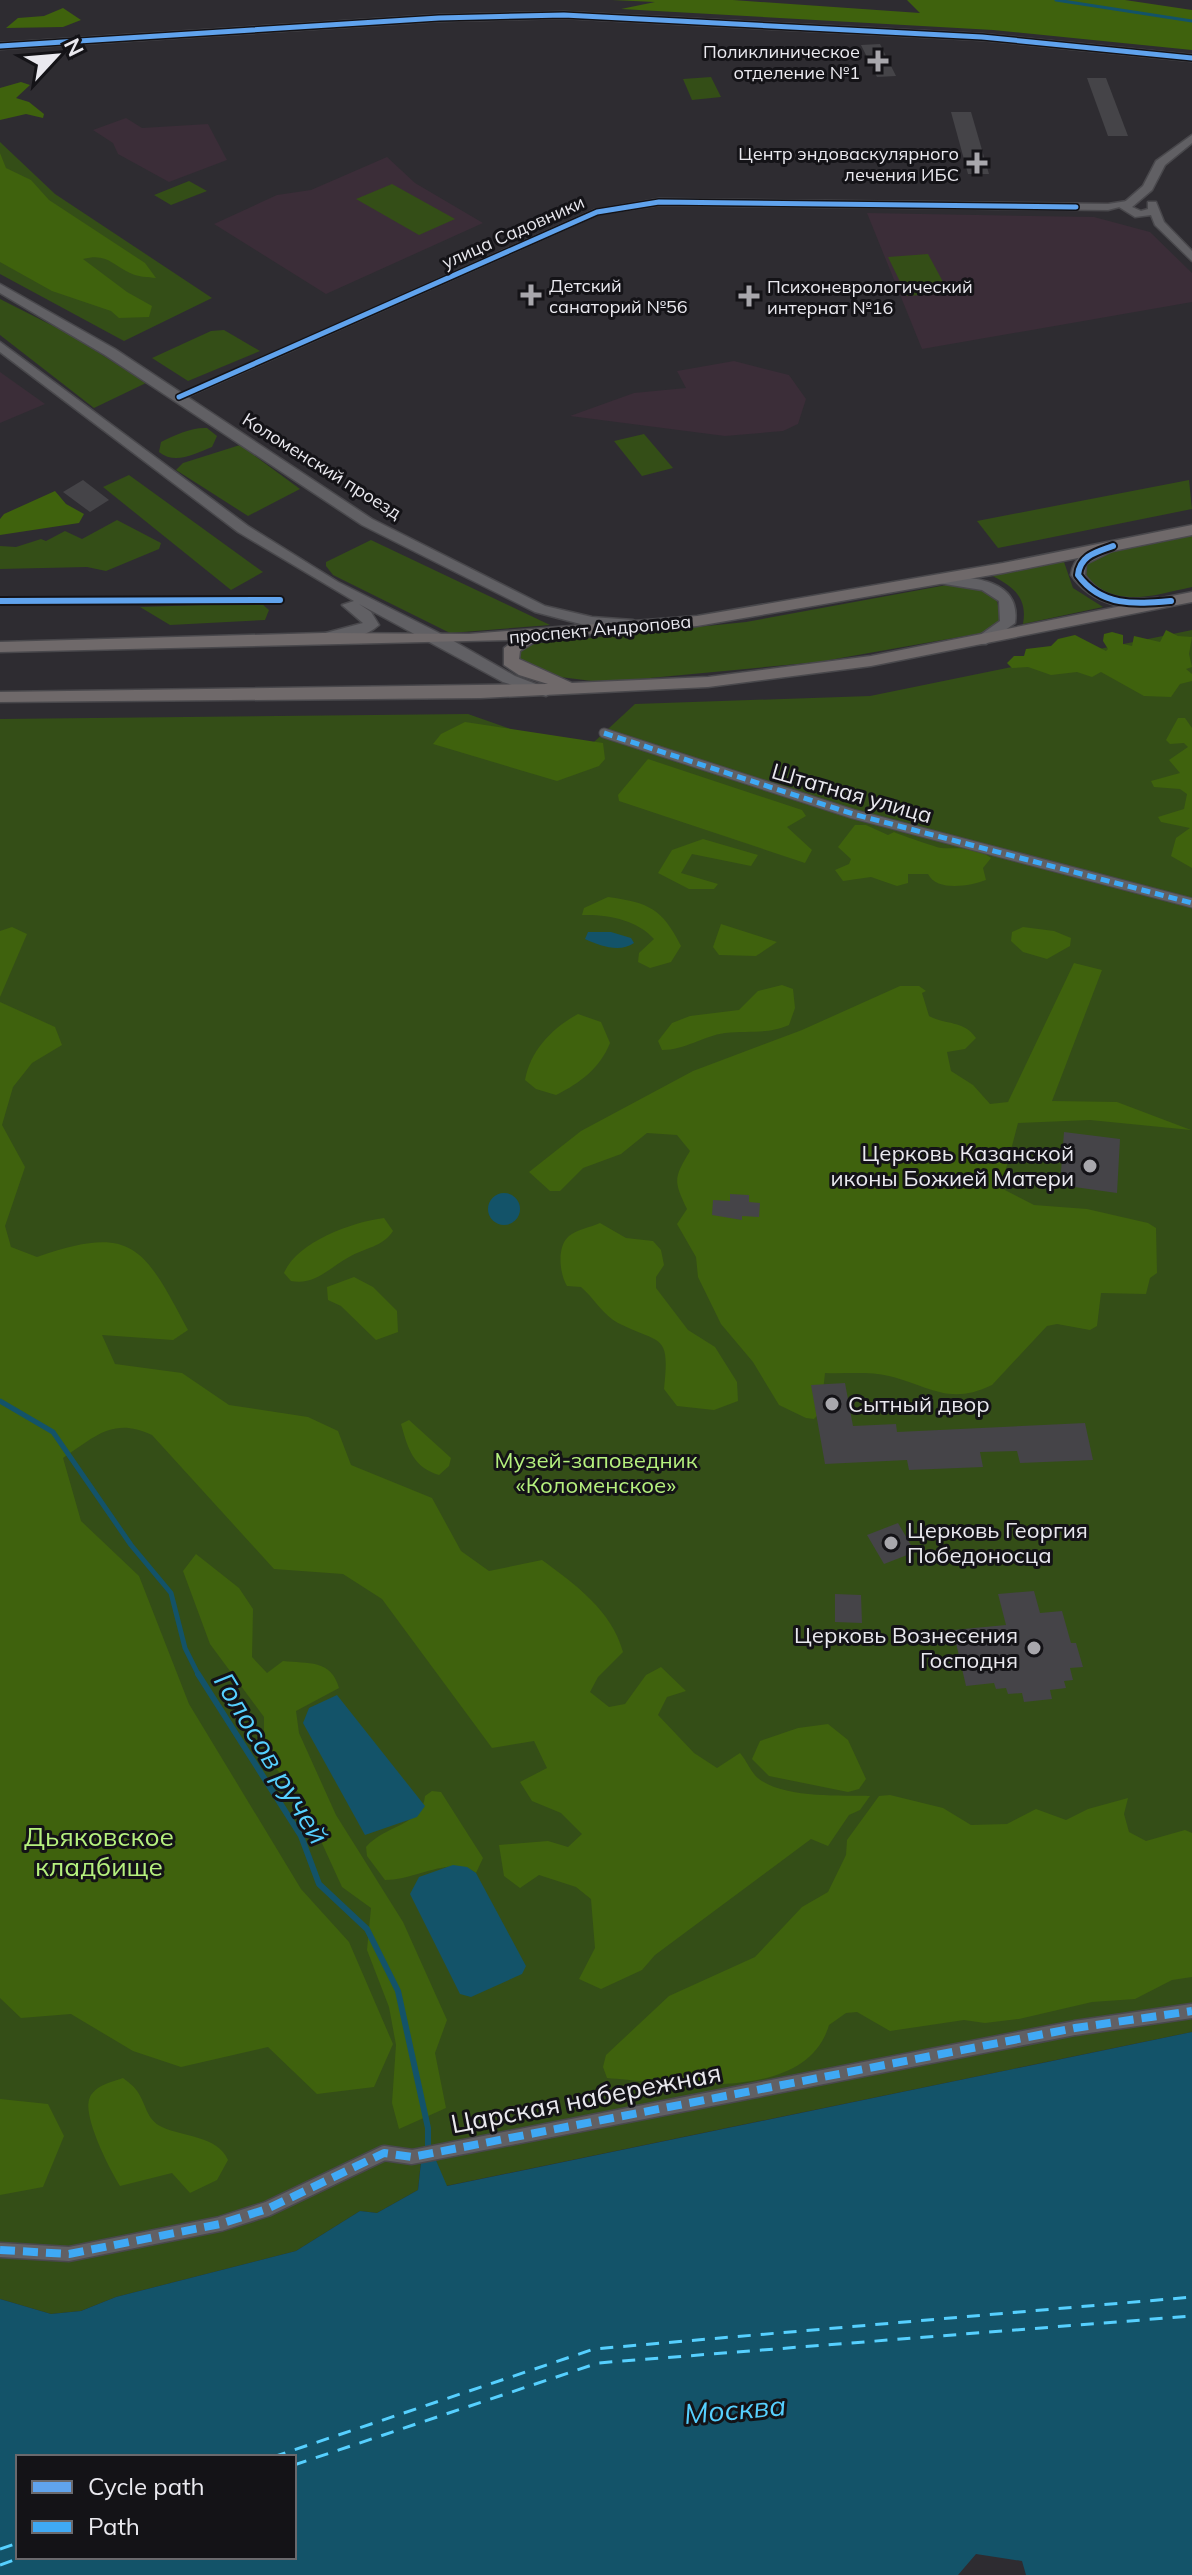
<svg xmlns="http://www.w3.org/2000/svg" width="1192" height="2575" font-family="Mulish,sans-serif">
	<rect width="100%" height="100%" fill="#2e2c31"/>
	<!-- education -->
	<g fill="#3b2d38">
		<polygon points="126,118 142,128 208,124 227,160 169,182 118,154 113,143 93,130"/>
		<polygon points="387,157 415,183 483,223 326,294 214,224 277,195 311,190"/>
		<polygon points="867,213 1094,217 1150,232 1192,273 1192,302 922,349"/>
		<polygon points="734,361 789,375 806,399 798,424 783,431 725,436 570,416 634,393 686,388 677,371"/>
		<polygon points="0,372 45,404 0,423"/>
	</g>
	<!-- green -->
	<g fill="#344e17">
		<polygon points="711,77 721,97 692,100 683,79"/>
		<polygon points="0,142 55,194 212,298 124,341 0,274"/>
		<polygon points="189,181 207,191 171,205 154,195"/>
		<polygon points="392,184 455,219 419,235 356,199"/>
		<polygon points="928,254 949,293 907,296 888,257"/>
		<polygon points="0,299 71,335 146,383 94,408 0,335"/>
		<polygon points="224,330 260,351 188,381 152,358 211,331"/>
		<path d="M207 428 217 436 212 447C194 454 175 465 159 452L161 442C175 435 192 427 207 428Z"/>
		<polygon points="644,434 673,468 642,476 614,441"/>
		<polygon points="240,445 300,489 248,516 176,470 183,463"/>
		<polygon points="129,475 263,572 231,590 103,487"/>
		<polygon points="1189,480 1192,509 998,548 977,521"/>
		<polygon points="117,520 161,543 159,549 106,571 87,567 0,569 0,546 16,547 41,539 46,541 65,531 82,539"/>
		<path d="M1192 536V587C1154 595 1114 610 1086 576L1087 565 1102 554Z"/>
		<polygon points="371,540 550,625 450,633 333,575 326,566 326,562"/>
		<path d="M1063 559 1073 588 1103 607 1023 624C1028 596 1012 586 989 574Z"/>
		<polygon points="952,584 979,587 996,598 1002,621 988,632 818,662 629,680 592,681 552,676 520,663 517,652 524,646 541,643 746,622"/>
		<polygon points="261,603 269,610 265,620 170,625 140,607"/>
		<polygon points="1192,630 1192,2032 446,2186 435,2159 421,2162 418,2190 377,2213 360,2211 296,2251 116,2297 81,2311 51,2314 0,2299 0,719 468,714 581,754 635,704 870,696"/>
	</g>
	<!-- forest -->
	<g fill="#3f620d">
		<polygon points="612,0 733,0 920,13 907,0 1125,0 1192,10 1192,50 993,30 621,9 655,2"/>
		<polygon points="63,8 81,20 63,27 6,28 18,18 44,16"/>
		<polygon points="21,82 30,85 16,98 29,102 44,114 43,118 26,114 0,120 0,88"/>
		<path d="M0 153 6 168 31 180 49 200 145 263 156 278C148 277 137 277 130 273 111 264 107 253 83 259L127 292 152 306 149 317 119 318 111 311 52 291 0 262Z"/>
		<polygon points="55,491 66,504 84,514 79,523 0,535 0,519 4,514"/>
		<polygon points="1166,630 1178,636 1192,637 1189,654 1192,667 1186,669 1192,674 1192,681 1180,684 1171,697 1144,696 1101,672 1092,677 1077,672 1051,675 1028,667 1012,668 1007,663 1014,656 1024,656 1026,649 1051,646 1058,639 1075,635 1106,651 1108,649 1103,641 1104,634 1112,632 1123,635 1123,644 1132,646 1134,636 1160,642"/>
		<polygon points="1178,718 1185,718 1192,728 1192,868 1171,856 1176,838 1190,828 1161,822 1158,817 1184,809 1187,794 1180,789 1154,787 1151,781 1180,773 1169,760 1188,747 1184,743 1170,744 1166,740"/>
		<polygon points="465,722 603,743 605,759 599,766 557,781 433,744 441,734"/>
		<polygon points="648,759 802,810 806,816 787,827 812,850 805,863 619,801 618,795"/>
		<path d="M855 825H866L888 835 894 832C897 834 939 848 941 848 960 849 975 845 991 858L983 868 986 880C970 886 937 892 928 874H908V883L897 886 871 877 843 881 835 870 849 864 851 859 838 847Z"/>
		<polygon points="703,839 758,855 751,866 692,854 681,873 718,884 714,889 689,889 658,873 672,850"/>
		<path d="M608 897C649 903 662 908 681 946L671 962 650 968 638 962 639 953 654 939C638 920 607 914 582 915L584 908Z"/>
		<polygon points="721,924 777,942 756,956 719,955 713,947"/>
		<polygon points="12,927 27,934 0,997 0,931"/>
		<polygon points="1023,927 1054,931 1071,938 1070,946 1047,959 1023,952 1011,941 1012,932"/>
		<path d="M1074 963 1102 970 1052 1101 1117 1102 1191 1130 1090 1120 1018 1123 1001 1188 1034 1205 1087 1209 1148 1223 1156 1228 1157 1273 1150 1278 1146 1294 1101 1293 1097 1326 1090 1330 1057 1324 1047 1326 992 1385C949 1406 930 1386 889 1376 869 1371 845 1374 825 1373L821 1411 814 1419 806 1418 779 1405 753 1362 721 1324 698 1277 696 1257 677 1224 687 1209C673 1180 674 1178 690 1151L677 1135 647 1133 621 1154 583 1168 560 1191H550L529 1172 581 1131 693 1071 802 1030 900 986H919L926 991 922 993 929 1016C945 1025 964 1020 976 1038L965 1049 947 1052 951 1071 973 1085 990 1104 1008 1102Z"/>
		<path d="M782 985 793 989 795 1008 789 1025C765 1035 750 1030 725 1033 703 1036 685 1050 662 1050L658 1041 672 1023 690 1016 739 1010 758 991Z"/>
		<path d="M0 1002 55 1027 62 1045 32 1063 13 1087 2 1125 25 1167 5 1226 11 1247 37 1257C134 1223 144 1248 188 1330L173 1340 102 1335 115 1364 182 1373 229 1405 308 1417 338 1431 351 1465 432 1498 461 1551 489 1571 542 1560C575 1584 612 1611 623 1652L598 1677 590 1692 609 1707 625 1704 646 1675 661 1667 686 1691 667 1697 658 1715 694 1753 717 1768 740 1753C747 1761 751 1773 759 1779 785 1799 842 1795 870 1796L860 1810 849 1815 828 1846 811 1839 655 1955 642 1970 601 1989 579 1979 595 1948 591 1899 576 1887 539 1875 520 1888 504 1876 499 1845 548 1841 568 1847 582 1834 561 1813 532 1801 520 1782 547 1768 534 1741 492 1748 382 1599 343 1574 274 1569 152 1435C113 1417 96 1436 63 1458L81 1521 139 1576 189 1704 301 1889 349 1942 393 2044 374 2087 317 2094 268 2047 181 2067 133 2051 71 2014 21 2018 0 1998Z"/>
		<path d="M578 1014 601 1022 610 1043C600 1068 580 1083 556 1095L536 1089 525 1080C530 1051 552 1028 578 1014Z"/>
		<path d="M384 1218 393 1231C383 1247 364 1248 349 1257 330 1267 315 1286 291 1281L284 1273C297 1242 352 1222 384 1218Z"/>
		<path d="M600 1223 626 1238 653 1241 661 1250 664 1265 656 1277V1288L688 1330 715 1347 737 1382 738 1401 714 1410 677 1406 664 1389C670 1332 662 1345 618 1323 604 1316 593 1297 581 1287L567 1286C560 1275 556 1247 569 1236 576 1230 591 1227 600 1223Z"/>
		<polygon points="354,1277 373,1287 397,1311 398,1332 376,1340 341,1306 328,1300 327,1287"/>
		<path d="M409 1420 451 1458 449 1466 439 1475C413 1467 408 1449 401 1424Z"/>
		<path d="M196 1554 239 1588 253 1609 252 1657 267 1673 283 1661C308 1664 331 1659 339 1688L296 1711 299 1733 336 1815 403 1922 447 2020 435 2053 446 2108 399 2129 392 2103 396 2045 389 2007 367 1950 371 1908 342 1887 299 1793 264 1756V1717L210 1644 183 1571Z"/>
		<polygon points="828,1724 848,1740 866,1779 859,1789 848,1792 769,1776 752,1759 760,1741 798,1728"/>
		<path d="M432 1791 441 1792 483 1858 476 1873C451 1855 416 1880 385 1880L367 1856 366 1847C385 1825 423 1825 425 1796Z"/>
		<path d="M890 1795 943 1808 971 1825 1007 1824 1036 1809 1066 1820 1088 1809 1128 1798 1124 1814 1129 1832 1146 1841 1185 1830 1192 1833V1977L1172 1980 1135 1999 1092 2002 1019 2019 985 2023 964 2020 890 2031 857 2012 846 2013 829 2025C806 2105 670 2083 607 2078L603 2067 606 2055 669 1996 755 1957 802 1907 828 1892 846 1855 847 1840 879 1796Z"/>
		<path d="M123 2078C128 2082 134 2086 137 2091 146 2103 146 2120 162 2127 182 2137 217 2135 228 2160L217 2180 190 2193 172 2173 120 2186C110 2170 81 2114 90 2097 96 2085 112 2082 123 2078Z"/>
		<polygon points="0,2099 48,2104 64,2136 43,2187 0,2195"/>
	</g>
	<!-- water -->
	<g fill="#135369" fill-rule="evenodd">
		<path d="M588 932H611L631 938 634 943C620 953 600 946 585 939Z"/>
		<circle cx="504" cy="1209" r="16"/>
		<polygon points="337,1695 425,1806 417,1817 365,1835 303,1723 309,1708"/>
		<polygon points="453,1865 467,1867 476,1873 526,1966 522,1974 471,1997 460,1994 410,1894 419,1877"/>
		<path d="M1192 2032V2575H1026L1022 2561 976 2554 958 2575H0V2299L51 2314 81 2311 116 2297 296 2251 360 2211 377 2213 418 2190 421 2162 435 2158 447 2186ZM18 2457H294V2557H18Z"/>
	</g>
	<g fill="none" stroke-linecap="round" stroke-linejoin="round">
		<!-- stream-far2 -->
		<polyline stroke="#135369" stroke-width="3" points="1056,0 1192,21"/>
		<!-- stream-far1 -->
		<polyline stroke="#135369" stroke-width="5" points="0,1401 53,1432 131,1545 171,1593 185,1648 199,1676"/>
		<!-- stream -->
		<polyline stroke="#135369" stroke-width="6" points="198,1674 301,1836 319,1884 367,1929 398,1991 428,2128 428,2153"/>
		<!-- ferry -->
		<g stroke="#56d0ff" stroke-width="3" stroke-dasharray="13 10" stroke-linecap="butt">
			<polyline points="273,2457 594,2349 1192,2297"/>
			<polyline points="294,2465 598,2363 1192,2316"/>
			<polyline points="0,2549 18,2543"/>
			<polyline points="0,2565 22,2557"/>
		</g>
	</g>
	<!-- building -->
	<g fill="#454448">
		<polygon points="880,44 896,76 877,77 861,45"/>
		<polygon points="1087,78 1106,78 1128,136 1108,136"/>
		<polygon points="951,112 971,112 989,174 968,174"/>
		<polygon points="83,480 109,500 90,512 63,492"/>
		<polygon points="1064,1132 1120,1139 1117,1193 1060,1185"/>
		<polygon points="730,1194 749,1195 749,1202 760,1203 759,1217 742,1216 742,1220 712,1215 713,1200 730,1201"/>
		<polygon points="845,1383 853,1426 896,1424 897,1432 1085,1423 1093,1460 1020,1463 1017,1451 980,1452 983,1467 909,1470 907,1460 825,1464 811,1385"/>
		<polygon points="898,1523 915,1552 884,1564 867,1535"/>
		<polygon points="1034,1591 1040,1613 1062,1611 1071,1643 1076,1643 1083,1667 1070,1668 1073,1680 1064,1681 1066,1688 1050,1690 1052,1699 1024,1702 1022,1693 1008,1694 1006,1688 996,1689 994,1683 966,1686 953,1630 1006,1625 998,1594"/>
		<polygon points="835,1594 861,1595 862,1623 835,1622"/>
	</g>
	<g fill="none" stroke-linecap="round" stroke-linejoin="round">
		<defs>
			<polyline id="pedestrian-far1" points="604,733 853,814 1192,903"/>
			<polyline id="pedestrian" points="0,2250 69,2254 220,2224 267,2209 384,2153 412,2157 1075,2028 1192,2011"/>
			<polygon id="minor" points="659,199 1108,204 1127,201 1131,204 1108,210 659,205 599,214 182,399 174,397 594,210"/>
			<g id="tertiary">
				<polygon points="564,12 982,34 1192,55 1192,61 982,40 564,18 439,21 0,49 0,43 439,15"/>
				<polygon points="1192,135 1192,143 1165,165 1152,190 1132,207 1141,211 1148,209 1148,202 1156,202 1164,222 1192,251 1192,261 1155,225 1151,215 1135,217 1119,207 1143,186 1156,161"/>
				<path d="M1107 544 1114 548 1112 551 1086 564 1085 575C1102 600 1129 600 1157 598L1162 599V605C1127 612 1092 605 1071 575 1073 555 1090 549 1107 544Z"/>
			</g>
			<g id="secondary">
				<polygon points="0,284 115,349 372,519 545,606 592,617 633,620 641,625 633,630 592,627 535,612 362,525 105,355 0,293"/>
				<path d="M0 342 248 526 338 582 443 635 515 676 554 691 546 696 503 682 359 604 371 612 379 625C365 638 336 644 318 641V635L363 623 342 605 354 601 238 532 0 352Z"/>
				<path d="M937 575C969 577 1022 578 1015 623L986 644H976V638L1000 621 999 601 982 590 932 582 930 579Z"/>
			</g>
			<polygon id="primary" points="1192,525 1192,535 1003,573 697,626 541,638 520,651 519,659 572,683 708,677 871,656 1192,592 1192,602 871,666 708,687 481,698 0,702 0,692 548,684 519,675 504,665 504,648 515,640 0,652 0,642 323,633 469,634 697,616 1003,563"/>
		</defs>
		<!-- pedestrian-far1 casing -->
		<use href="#pedestrian-far1" stroke="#49484c" stroke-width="11"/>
		<!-- pedestrian casing -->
		<use href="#pedestrian" stroke="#49484c" stroke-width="17"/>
		<!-- minor casing -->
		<use href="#minor" stroke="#49484c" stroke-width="3"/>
		<!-- tertiary casing -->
		<use href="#tertiary" stroke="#49484c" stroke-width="3"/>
		<!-- secondary casing -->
		<use href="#secondary" stroke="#49484c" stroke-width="3"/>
		<!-- primary casing -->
		<use href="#primary" stroke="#49484c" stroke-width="3"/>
		<!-- pedestrian-far1 -->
		<use href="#pedestrian-far1" stroke="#616064" stroke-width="9"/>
		<!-- pedestrian -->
		<use href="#pedestrian" stroke="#616064" stroke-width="14"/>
		<!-- minor -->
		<use href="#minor" fill="#616064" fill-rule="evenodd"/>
		<!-- tertiary -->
		<use href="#tertiary" fill="#616064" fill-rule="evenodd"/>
		<!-- secondary -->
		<use href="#secondary" fill="#616064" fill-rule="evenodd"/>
		<!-- primary -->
		<use href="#primary" fill="#6f696a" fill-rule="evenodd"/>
		<!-- quiet-far1 -->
		<polyline stroke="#3fa9f5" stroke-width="5" stroke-dasharray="9 5" stroke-linecap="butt" points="604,733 853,814 1192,903"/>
		<!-- quiet -->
		<polyline stroke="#3fa9f5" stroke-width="8" stroke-dasharray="15 8" stroke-linecap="butt" points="0,2250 69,2254 220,2224 267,2209 384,2153 412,2157 1075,2028 1192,2011"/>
		<defs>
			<g id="cycleway-far1">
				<polyline points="0,46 439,18 564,15 982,37 1192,58"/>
				<polyline points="179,397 597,212 659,202 1076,207"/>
			</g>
			<g id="cycleway">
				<path d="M1113 546C1097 552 1080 555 1078 575 1101 607 1135 604 1171 601"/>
				<polyline points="0,601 280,600"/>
			</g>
		</defs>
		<!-- cycleway-far1 casing -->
		<use href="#cycleway-far1" stroke="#141317" stroke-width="8"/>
		<!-- cycleway casing -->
		<use href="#cycleway" stroke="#141317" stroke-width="10"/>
		<!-- cycleway-far1 -->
		<use href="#cycleway-far1" stroke="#60a3ed" stroke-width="5"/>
		<!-- cycleway -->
		<use href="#cycleway" stroke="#60a3ed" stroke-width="6"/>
	</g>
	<!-- markers -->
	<g fill="#a8a7ac" stroke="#141317" stroke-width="3">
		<path d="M874 49h8v8h8v8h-8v8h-8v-8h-8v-8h8z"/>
		<path d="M973 151h8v8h8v8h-8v8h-8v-8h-8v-8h8z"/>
		<path d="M527 283h8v8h8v8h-8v8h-8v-8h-8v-8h8z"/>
		<path d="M745 284h8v8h8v8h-8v8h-8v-8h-8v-8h8z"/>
		<circle cx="1090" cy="1166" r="8"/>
		<circle cx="832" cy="1404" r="8"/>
		<circle cx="891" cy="1543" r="8"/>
		<circle cx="1034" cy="1648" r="8"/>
	</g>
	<g text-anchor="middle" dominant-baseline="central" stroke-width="6" stroke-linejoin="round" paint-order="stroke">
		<!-- far-poi labels -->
		<g font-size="18" fill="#eae9ef" stroke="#141317" text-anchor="end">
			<text x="860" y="51">Поликлиническое<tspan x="860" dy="21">отделение №1</tspan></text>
			<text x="959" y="153">Центр эндоваскулярного<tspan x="959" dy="21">лечения ИБС</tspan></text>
			<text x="549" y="285" text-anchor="start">Детский<tspan x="549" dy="21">санаторий №56</tspan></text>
			<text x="767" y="286" text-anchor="start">Психоневрологический<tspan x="767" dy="21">интернат №16</tspan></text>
		</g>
		<!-- far-street labels -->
		<g font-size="18" fill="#eae9ef" stroke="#141317">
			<text transform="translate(513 232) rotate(-24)">улица Садовники</text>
			<text transform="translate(322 466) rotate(32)">Коломенский проезд</text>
			<text transform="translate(600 629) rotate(-5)">проспект Андропова</text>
		</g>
		<!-- street labels -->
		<g font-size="22" fill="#eae9ef" stroke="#141317">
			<text transform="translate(852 793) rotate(16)">Штатная улица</text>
		</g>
		<!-- poi labels -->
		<g font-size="22" fill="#eae9ef" stroke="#141317" text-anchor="end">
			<text x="1074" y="1153">Церковь Казанской<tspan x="1074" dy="25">иконы Божией Матери</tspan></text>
			<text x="848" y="1404" text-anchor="start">Сытный двор</text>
			<text x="907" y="1530" text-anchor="start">Церковь Георгия<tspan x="907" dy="25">Победоносца</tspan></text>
			<text x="1018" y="1635">Церковь Вознесения<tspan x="1018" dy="25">Господня</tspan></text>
		</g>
		<!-- park labels -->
		<g font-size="22" fill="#b6f17e" stroke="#141317">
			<text x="596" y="1460">Музей-заповедник<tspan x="596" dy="25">«Коломенское»</tspan></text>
		</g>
		<!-- near-park labels -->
		<g font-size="26" fill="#b6f17e" stroke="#141317">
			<text x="99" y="1836">Дьяковское<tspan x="99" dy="30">кладбище</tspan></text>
		</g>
		<!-- near-street labels -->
		<g font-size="26" fill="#eae9ef" stroke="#141317">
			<text transform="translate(586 2098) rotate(-11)">Царская набережная</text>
		</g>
		<!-- near-water labels -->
		<g font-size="28" font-style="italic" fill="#56d0ff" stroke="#141317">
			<text transform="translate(272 1758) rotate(59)">Голосов ручей</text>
			<text transform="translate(735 2409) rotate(-5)">Москва</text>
		</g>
	</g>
	<!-- legend -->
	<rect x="16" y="2455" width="280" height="104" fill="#141317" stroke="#6a696d" stroke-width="2"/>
	<rect x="32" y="2481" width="40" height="12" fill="#60a3ed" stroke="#6a696d" stroke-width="2"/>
	<text x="88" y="2495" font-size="24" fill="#eae9ef">Cycle path</text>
	<rect x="32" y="2521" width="40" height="12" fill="#3fa9f5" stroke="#6a696d" stroke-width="2"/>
	<text x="88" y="2535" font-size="24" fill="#eae9ef">Path</text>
	<!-- north arrow -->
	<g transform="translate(56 56) rotate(64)" stroke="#141317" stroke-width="6" paint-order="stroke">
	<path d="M0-6L14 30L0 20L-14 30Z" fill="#eae9ef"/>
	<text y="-12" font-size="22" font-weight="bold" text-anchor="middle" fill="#eae9ef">N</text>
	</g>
</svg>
